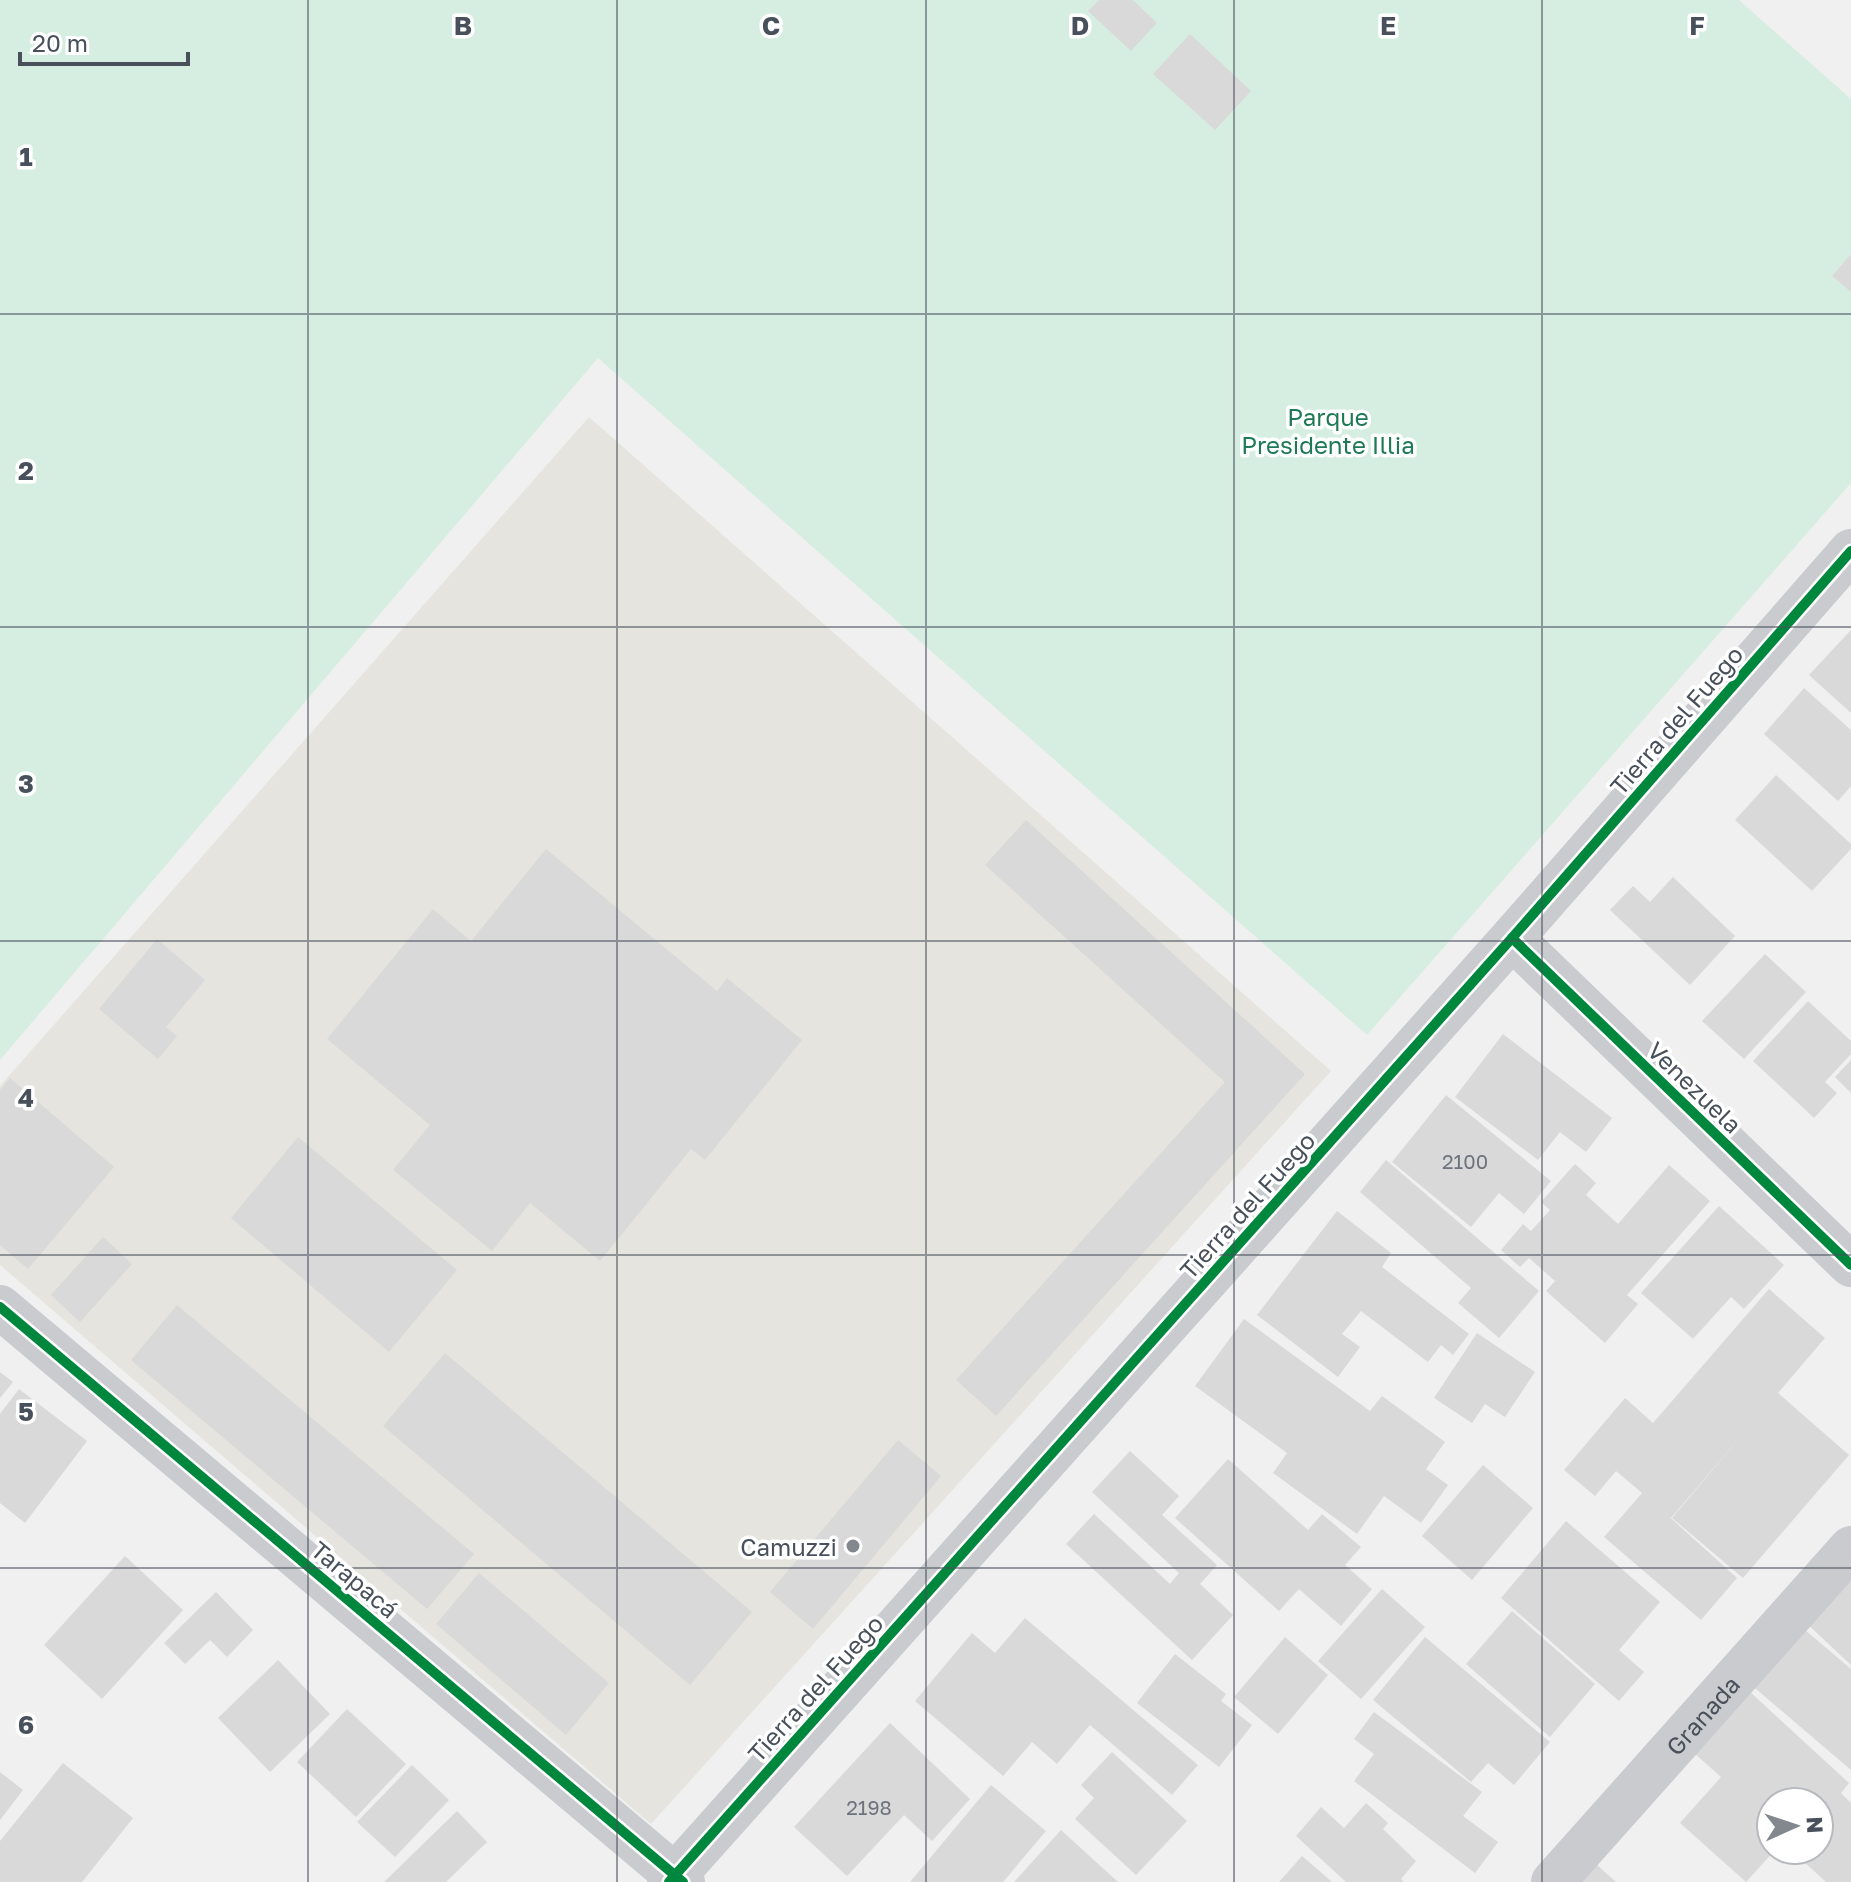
<svg xmlns="http://www.w3.org/2000/svg" width="1851" height="1882" font-family="'Golos Text',sans-serif">
	<rect width="100%" height="100%" fill="#f0f0f0"/>
	<!-- commercial -->
	<polygon fill="#e5e4de" points="589,417 1331,1071 651,1824 0,1265 0,1086"/>
	<!-- green -->
	<polygon fill="#d6eee2" points="0,0 1739,0 1851,99 1851,483 1367,1035 598,358 0,1060"/>
	<!-- building -->
	<g fill="#d9d9da">
		<polygon points="1099,0 1133,0 1157,23 1131,51 1088,11"/>
		<polygon points="1190,34 1251,91 1215,130 1153,74"/>
		<polygon points="1851,254 1851,292 1832,276"/>
		<polygon points="1851,630 1851,713 1809,675"/>
		<polygon points="1804,688 1851,730 1851,786 1838,801 1764,734"/>
		<polygon points="1776,775 1851,844 1851,849 1812,891 1735,820"/>
		<polygon points="1026,820 1305,1074 996,1416 956,1380 1225,1082 985,865"/>
		<polygon points="546,849 717,991 727,978 802,1040 705,1160 691,1149 600,1261 530,1203 492,1251 393,1170 430,1125 327,1039 433,909 471,941"/>
		<polygon points="1673,877 1735,936 1690,985 1610,910 1633,886 1650,902"/>
		<polygon points="157,939 205,980 166,1027 177,1036 158,1059 99,1009"/>
		<polygon points="1765,954 1806,992 1744,1059 1702,1021"/>
		<polygon points="1808,1001 1851,1041 1851,1054 1825,1082 1837,1093 1814,1118 1753,1061"/>
		<polygon points="1503,1034 1612,1118 1586,1152 1560,1132 1538,1160 1455,1097"/>
		<polygon points="1851,1060 1851,1093 1835,1077"/>
		<polygon points="10,1078 114,1167 28,1269 0,1245 0,1090"/>
		<polygon points="1446,1095 1551,1181 1524,1214 1499,1193 1471,1227 1392,1162"/>
		<polygon points="298,1137 457,1270 389,1352 231,1218"/>
		<polygon points="1386,1160 1539,1291 1499,1338 1458,1303 1471,1288 1360,1192"/>
		<polygon points="1575,1164 1596,1183 1586,1195 1618,1224 1669,1165 1710,1201 1627,1295 1638,1304 1605,1343 1546,1291 1555,1281 1529,1258 1520,1267 1501,1250 1523,1224 1531,1231 1550,1210 1541,1202"/>
		<polygon points="1719,1206 1784,1265 1744,1309 1731,1297 1693,1339 1641,1293"/>
		<polygon points="1337,1211 1391,1253 1382,1267 1469,1334 1453,1355 1441,1345 1428,1362 1361,1311 1342,1334 1360,1347 1338,1377 1257,1315"/>
		<polygon points="103,1237 132,1264 80,1322 51,1295"/>
		<polygon points="1769,1289 1825,1338 1778,1393 1849,1455 1743,1578 1672,1518 1747,1429 1671,1518 1663,1511 1737,1578 1701,1620 1604,1537 1642,1493 1616,1471 1595,1496 1564,1470 1625,1398 1653,1423"/>
		<polygon points="177,1305 474,1554 427,1609 131,1360"/>
		<polygon points="1244,1319 1370,1411 1382,1396 1445,1442 1426,1469 1448,1485 1421,1523 1384,1496 1357,1534 1273,1473 1287,1453 1195,1386"/>
		<polygon points="1477,1333 1535,1372 1505,1417 1485,1404 1472,1423 1434,1398"/>
		<polygon points="445,1353 752,1612 690,1685 383,1426"/>
		<polygon points="0,1372 13,1382 0,1398"/>
		<polygon points="19,1389 87,1441 25,1523 0,1503 0,1414"/>
		<polygon points="898,1440 941,1476 813,1629 770,1592"/>
		<polygon points="1130,1451 1179,1496 1162,1515 1217,1565 1200,1584 1233,1615 1192,1660 1066,1544 1094,1514 1170,1584 1179,1573 1092,1492"/>
		<polygon points="1228,1459 1308,1530 1322,1514 1361,1547 1345,1565 1372,1589 1341,1626 1299,1589 1279,1611 1175,1518"/>
		<polygon points="1483,1465 1533,1508 1472,1580 1422,1536"/>
		<polygon points="1566,1521 1660,1602 1619,1650 1644,1672 1619,1701 1501,1598"/>
		<polygon points="125,1556 183,1610 102,1699 44,1645"/>
		<polygon points="479,1573 609,1683 566,1735 436,1624"/>
		<polygon points="1851,1575 1851,1665 1803,1620"/>
		<polygon points="1382,1589 1425,1627 1361,1699 1318,1661"/>
		<polygon points="216,1592 253,1630 227,1657 210,1640 185,1664 164,1643"/>
		<polygon points="1512,1611 1595,1684 1550,1737 1466,1664"/>
		<polygon points="1025,1618 1198,1765 1172,1795 1090,1725 1057,1764 1032,1742 1003,1776 915,1701 972,1633 995,1653"/>
		<polygon points="1798,1624 1851,1669 1851,1770 1749,1683"/>
		<polygon points="1285,1637 1328,1675 1278,1734 1234,1697"/>
		<polygon points="1425,1637 1550,1742 1514,1785 1488,1763 1471,1782 1373,1700"/>
		<polygon points="1175,1654 1226,1694 1221,1701 1252,1725 1219,1767 1137,1703"/>
		<polygon points="278,1660 330,1714 270,1772 218,1718"/>
		<polygon points="1749,1691 1849,1783 1841,1793 1851,1803 1851,1882 1826,1882 1791,1850 1819,1850 1819,1802 1771,1802 1771,1850 1775,1850 1746,1882 1680,1823 1721,1777 1693,1752"/>
		<polygon points="347,1709 406,1764 356,1817 297,1762"/>
		<polygon points="1374,1712 1482,1792 1463,1816 1498,1842 1475,1873 1354,1781 1374,1754 1354,1739"/>
		<polygon points="890,1723 970,1799 932,1841 904,1815 847,1876 794,1827"/>
		<polygon points="1112,1752 1187,1821 1136,1875 1075,1819 1094,1798 1081,1785"/>
		<polygon points="63,1763 133,1818 82,1882 0,1882 0,1841"/>
		<polygon points="412,1765 449,1800 395,1857 357,1822"/>
		<polygon points="0,1772 23,1790 0,1820"/>
		<polygon points="991,1785 1046,1831 1003,1882 910,1882"/>
		<polygon points="1366,1803 1388,1823 1383,1829 1416,1861 1401,1879 1404,1882 1346,1882 1296,1836 1321,1807 1344,1828"/>
		<polygon points="457,1811 487,1842 446,1882 384,1882"/>
		<polygon points="1061,1830 1118,1882 1014,1882"/>
		<polygon points="1302,1856 1332,1882 1279,1882"/>
		<polygon points="1597,1865 1616,1882 1581,1882"/>
	</g>
	<g fill="none" stroke-linecap="round" stroke-linejoin="round">
		<!-- street -->
		<g stroke="#cacbce" stroke-width="44">
			<polyline points="1512,938 1851,1265"/>
			<polyline points="0,1307 683,1882"/>
			<polyline points="669,1882 1512,938 1851,551"/>
			<path id="s1" d="M1553 1882 1851 1548"/>
		</g>
		<defs>
			<g id="cycleway">
				<polyline points="1512,938 1851,1265"/>
				<polyline points="0,1307 683,1882"/>
				<polyline points="669,1882 1512,938 1851,551"/>
			</g>
		</defs>
		<!-- cycleway casing -->
		<use href="#cycleway" stroke="#fff" stroke-width="15"/>
		<!-- cycleway -->
		<use href="#cycleway" stroke="#00873e" stroke-width="10"/>
	</g>
	<!-- grid -->
	<path fill="none" stroke="#48505b" stroke-width="2" stroke-opacity="0.55" d="M308 0V1882M617 0V1882M926 0V1882M1234 0V1882M1542 0V1882M0 314H1851M0 627H1851M0 941H1851M0 1255H1851M0 1568H1851"/>
	<!-- markers -->
	<circle fill="#83888f" stroke="#fff" stroke-width="3" cx="853" cy="1546" r="8"/>
	<g text-anchor="middle" dominant-baseline="central" stroke-width="7" stroke-linejoin="round" paint-order="stroke">
		<!-- number labels -->
		<g font-size="20" fill="#6d737c">
			<text x="1465" y="1161">2100</text>
			<text x="869" y="1807">2198</text>
		</g>
		<!-- park labels -->
		<g font-size="24" fill="#1d7956" stroke="#fff">
			<text x="1328" y="416">Parque<tspan x="1328" dy="28">Presidente Illia</tspan></text>
		</g>
		<!-- street labels -->
		<g font-size="24" fill="#48505b" stroke="#fff">
			<text transform="translate(1676 720) rotate(-49)">Tierra del Fuego</text>
			<text transform="translate(1695 1087) rotate(44)">Venezuela</text>
			<text transform="translate(1247 1205) rotate(-48)">Tierra del Fuego</text>
			<text transform="translate(355 1579) rotate(40)">Tarapacá</text>
			<text transform="translate(815 1688) rotate(-48)">Tierra del Fuego</text>
			<text stroke="none"><textPath href="#s1" startOffset="224">Granada</textPath></text>
		</g>
		<!-- poi labels -->
		<g font-size="24" fill="#48505b" stroke="#fff" text-anchor="end">
			<text x="837" y="1546">Camuzzi</text>
		</g>
	</g>
	<g font-size="26" text-anchor="middle" font-weight="bold" fill="#48505b" stroke="#fff" stroke-width="7" stroke-linejoin="round" paint-order="stroke">
		<text x="463" y="35">B</text>
		<text x="771" y="35">C</text>
		<text x="1080" y="35">D</text>
		<text x="1388" y="35">E</text>
		<text x="1697" y="35">F</text>
		<text x="26" y="166">1</text>
		<text x="26" y="480">2</text>
		<text x="26" y="793">3</text>
		<text x="26" y="1107">4</text>
		<text x="26" y="1421">5</text>
		<text x="26" y="1734">6</text>
	</g>
	<!-- north arrow -->
	<g transform="translate(1795 1826) rotate(87)"><circle r="38" fill="#ffffff" stroke="#b6b9bd" stroke-width="2"/>
	<path d="M0-6L14 30L0 20L-14 30Z" fill="#83888f"/>
	<text y="-12" font-size="22" font-weight="bold" text-anchor="middle" fill="#48505b">N</text>
	</g>
	<!-- scale -->
	<path d="M20 52v12h168v-12" fill="none" stroke="#48505b" stroke-width="4"/>
	<text x="32" y="52" font-size="24" fill="#48505b" stroke="#ffffff" stroke-width="6" paint-order="stroke">20 m</text>
</svg>
